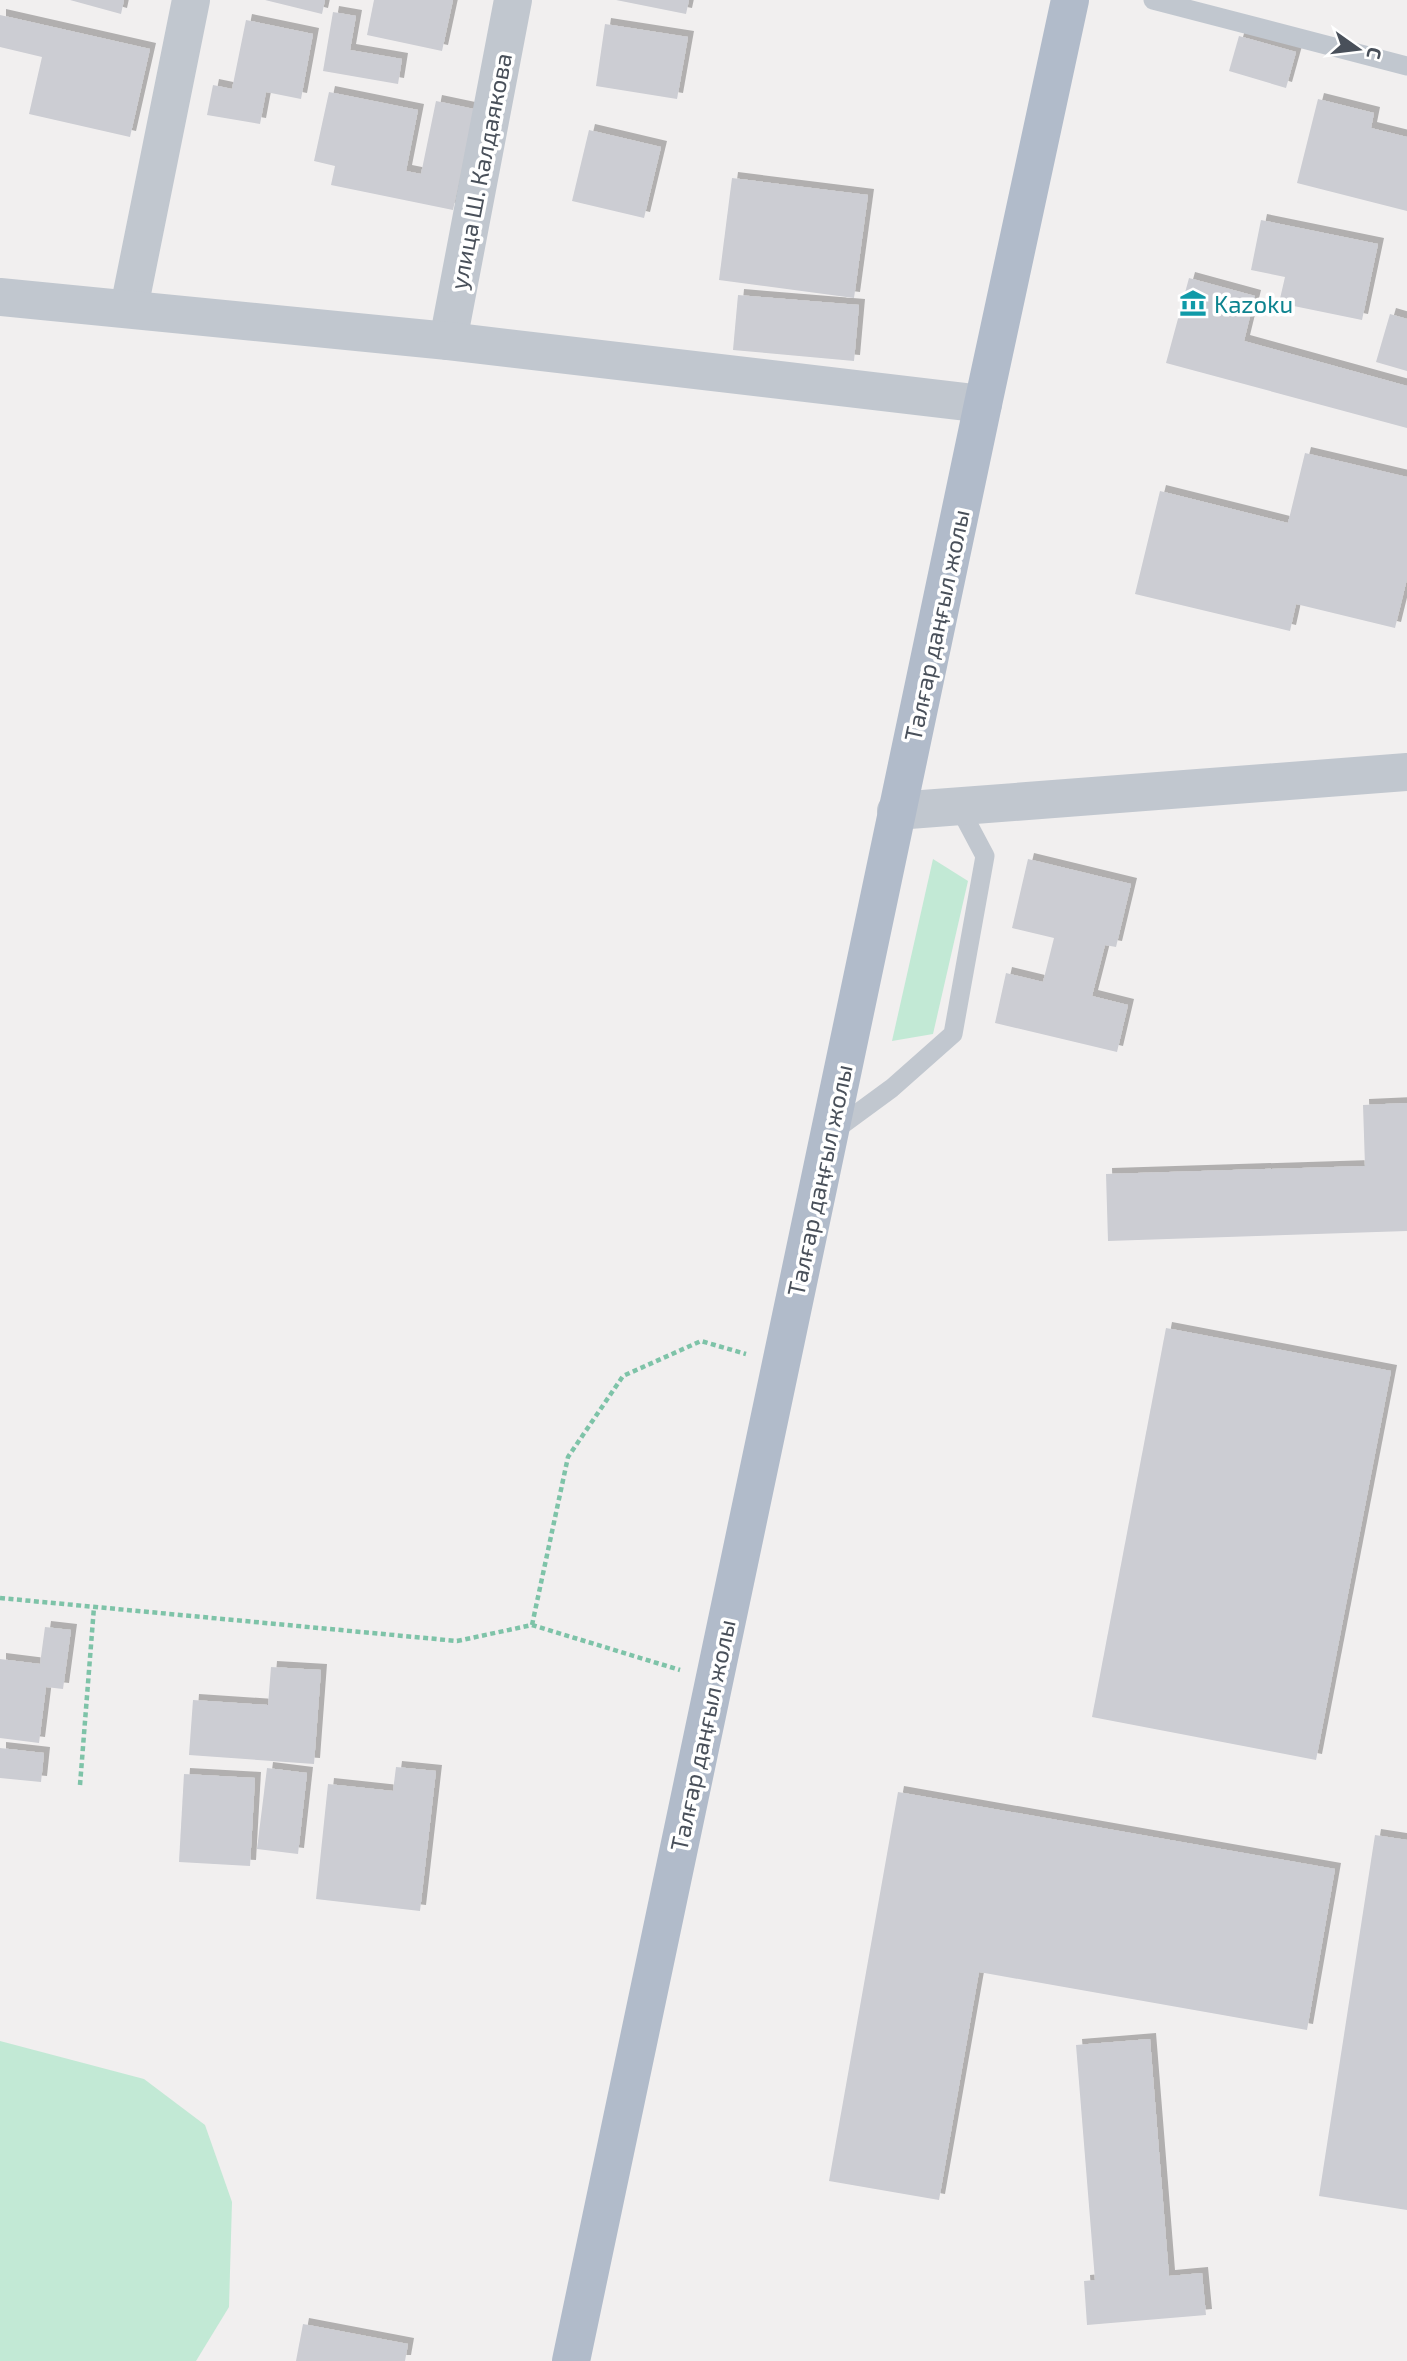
<svg xmlns="http://www.w3.org/2000/svg" width="1407" height="2361" font-family="'Exo 2',sans-serif">
	<defs>
		<filter id="shadow"><feDropShadow dx="6" dy="-6" stdDeviation="0" flood-color="#0004"/></filter>
	</defs>
	<rect width="100%" height="100%" fill="#f1efef"/>
	<!-- green -->
	<g fill="#c2e9d5">
		<polygon points="933,859 968,881 933,1034 892,1041"/>
		<polygon points="0,2041 144,2079 205,2125 232,2202 229,2307 196,2361 0,2361"/>
	</g>
	<!-- building -->
	<g fill="#cccdd3" filter="url(#shadow)">
		<polygon points="70,0 124,0 121,14"/>
		<polygon points="265,0 325,0 322,14"/>
		<polygon points="374,0 453,0 442,51 367,35"/>
		<polygon points="616,0 689,0 686,14"/>
		<polygon points="333,12 356,16 350,50 402,59 398,84 323,71"/>
		<polygon points="0,15 150,49 130,137 29,114 42,57 0,47"/>
		<polygon points="246,20 313,34 301,99 266,92 260,124 207,115 213,85 232,89"/>
		<polygon points="605,24 688,37 677,99 596,86"/>
		<polygon points="1239,36 1296,52 1286,88 1229,71"/>
		<polygon points="329,92 418,110 406,171 421,174 436,101 474,109 453,210 331,185 335,166 314,161"/>
		<polygon points="1318,99 1374,113 1371,128 1407,137 1407,211 1297,183"/>
		<polygon points="589,130 661,147 644,218 572,201"/>
		<polygon points="732,178 868,195 854,298 719,280"/>
		<polygon points="1261,220 1378,244 1362,320 1279,303 1285,277 1251,270"/>
		<polygon points="1189,278 1255,296 1244,341 1407,386 1407,428 1166,363"/>
		<polygon points="738,295 859,305 854,361 733,350"/>
		<polygon points="1390,314 1407,319 1407,371 1376,362"/>
		<polygon points="1305,453 1407,477 1407,579 1395,628 1296,604 1290,631 1135,594 1160,491 1288,523"/>
		<polygon points="1028,859 1131,884 1116,947 1105,945 1092,996 1128,1005 1117,1052 995,1023 1006,973 1043,982 1054,938 1012,928"/>
		<polygon points="1407,1103 1407,1231 1108,1241 1106,1174 1365,1166 1363,1105"/>
		<polygon points="1166,1328 1391,1371 1316,1760 1092,1717"/>
		<polygon points="45,1627 71,1630 63,1689 46,1687 39,1743 0,1738 0,1659 40,1664"/>
		<polygon points="271,1667 321,1670 314,1764 189,1755 193,1700 268,1705"/>
		<polygon points="0,1748 44,1753 41,1782 0,1778"/>
		<polygon points="396,1767 436,1771 420,1911 316,1899 328,1784 393,1791"/>
		<polygon points="267,1768 307,1773 298,1854 257,1849"/>
		<polygon points="184,1774 255,1778 250,1866 179,1862"/>
		<polygon points="898,1792 1335,1869 1307,2030 979,1972 939,2200 829,2181"/>
		<polygon points="1375,1835 1407,1840 1407,2210 1319,2196"/>
		<polygon points="1150,2039 1169,2276 1202,2273 1206,2315 1087,2325 1084,2281 1095,2280 1076,2045"/>
		<polygon points="303,2324 408,2344 405,2361 296,2361"/>
	</g>
	<g fill="none" stroke-linecap="round" stroke-linejoin="round">
		<!-- path -->
		<g stroke="#7ec3a8" stroke-width="4.5" stroke-dasharray="5 3.5" stroke-linecap="butt">
			<polyline points="0,1598 457,1641 532,1625 680,1670"/>
			<polyline points="532,1625 568,1457 623,1376 701,1341 746,1354"/>
			<polyline points="80,1785 94,1607"/>
		</g>
		<!-- service -->
		<g stroke="#c1c7cf" stroke-width="19">
			<polyline points="1153,0 1407,66"/>
			<polyline points="832,1132 892,1088 953,1034 985,856 959,807"/>
		</g>
		<!-- minor -->
		<g stroke="#c1c7cf" stroke-width="38">
			<polyline points="129,308 191,0"/>
			<polyline points="448,341 513,0"/>
			<polyline points="896,811 1407,772"/>
		</g>
		<!-- tertiary -->
		<polyline stroke="#c1c7cf" stroke-width="38" points="0,297 448,341 983,404"/>
		<!-- primary -->
		<polyline stroke="#b1bbca" stroke-width="38" points="571,2361 983,404 1070,0"/>
	</g>
	<!-- icons -->
	<defs>
		<symbol id="museum-bare" viewBox="-9 -9 18 18"><path d="M0-6L6-3V-2H-6V-3ZM-5-1h2V3h-2ZM-1-1h2V3h-2ZM3-1h2V3H3ZM-6 4H6V6H-6Z" fill="#0f9aa8" stroke="#fff" stroke-width="2.5" paint-order="stroke"/></symbol>
	</defs>
	<g fill-rule="evenodd">
		<use href="#museum-bare" x="1174" y="284" width="38" height="38"/>
	</g>
	<g text-anchor="middle" dominant-baseline="central" stroke-width="7" stroke-linejoin="round" paint-order="stroke">
		<!-- street labels -->
		<g font-size="24" fill="#49505a" stroke="#fff">
			<text transform="translate(480 171) rotate(-79)">улица Ш. Калдаякова</text>
			<text transform="translate(936 625) rotate(-78)">Талғар даңғыл жолы</text>
			<text transform="translate(819 1180) rotate(-78)">Талғар даңғыл жолы</text>
			<text transform="translate(702 1735) rotate(-78)">Талғар даңғыл жолы</text>
		</g>
		<!-- culture labels -->
		<g font-size="24" fill="#0d838f" stroke="#fff" text-anchor="start">
			<text x="1214" y="303">Kazoku</text>
		</g>
	</g>
	<!-- north arrow -->
	<g transform="translate(1358 49) rotate(104)" stroke="#ffffff" stroke-width="5" paint-order="stroke">
	<path d="M0-5L12 26L0 18L-12 26Z" fill="#49505a"/>
	<text y="-10" font-size="19" font-weight="bold" text-anchor="middle" fill="#49505a">С</text>
	</g>
</svg>
